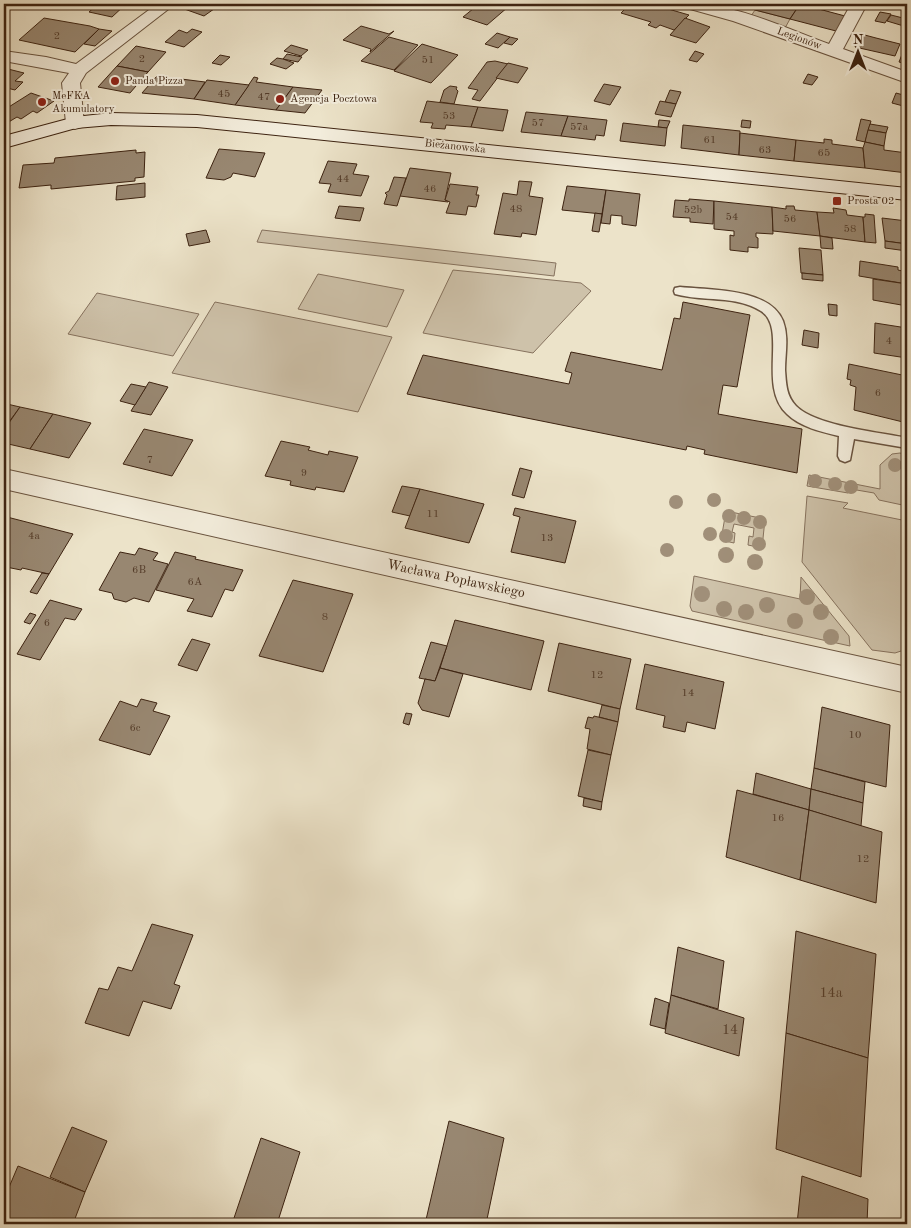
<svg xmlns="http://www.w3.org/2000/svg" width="911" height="1228" font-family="'Old Standard TT',serif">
	<rect width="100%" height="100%" fill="#ece3c9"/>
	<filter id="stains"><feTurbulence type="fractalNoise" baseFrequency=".004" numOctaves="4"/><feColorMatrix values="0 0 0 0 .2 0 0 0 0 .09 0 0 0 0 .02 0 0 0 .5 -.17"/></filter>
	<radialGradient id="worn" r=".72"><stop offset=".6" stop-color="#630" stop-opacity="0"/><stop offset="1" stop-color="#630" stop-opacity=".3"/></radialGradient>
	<!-- green -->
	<g fill="#cec2aa" stroke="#86725e">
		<polygon points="755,10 790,19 785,28 751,16"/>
		<polygon points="262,230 556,263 554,276 257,242"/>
		<polygon points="453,270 581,283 591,291 533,353 423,333"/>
		<polygon points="318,274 404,290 387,327 298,309"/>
		<polygon points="97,293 199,314 173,356 68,334"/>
		<polygon points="215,302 392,337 358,412 172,373"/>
		<polygon points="900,453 907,455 907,506 879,500 874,493 845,488 848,493 807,486 809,475 880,489 880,465 892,454"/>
		<polygon points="807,496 848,503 843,508 907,521 907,649 895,653 872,650 802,562"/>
		<polygon points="726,511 765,519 762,548 748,545 749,536 753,537 754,528 734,524 732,532 735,533 734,543 721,540"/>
		<polygon points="694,576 800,599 801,577 849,636 850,646 692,611 690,606"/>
	</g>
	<!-- building -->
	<g fill="#988771" stroke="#3d2311">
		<polygon points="98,4 126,4 112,17 89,12"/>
		<polygon points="180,4 221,4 204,16 176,6"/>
		<polygon points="479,4 498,4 508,7 487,25 463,17"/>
		<polygon points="582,4 606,4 600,9"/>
		<polygon points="630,4 651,4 689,15 674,30 660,25 656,28 648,25 651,22 621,13"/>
		<polygon points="759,4 800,4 790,19 755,10"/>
		<polygon points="800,4 845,16 836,31 790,19"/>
		<polygon points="880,12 891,14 885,23 875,21"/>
		<polygon points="891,15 907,19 907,27 887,21"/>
		<polygon points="44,18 90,26 99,29 75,52 19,40"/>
		<polygon points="685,18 710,27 696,43 670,35"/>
		<polygon points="361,26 389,34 394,31 370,52 371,49 343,40"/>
		<polygon points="99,29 112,31 95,46 84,44"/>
		<polygon points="192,29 202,32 184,47 165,42 179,30 187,33"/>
		<polygon points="497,33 510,37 498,48 485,44"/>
		<polygon points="861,34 876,38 900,44 895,56 855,47"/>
		<polygon points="389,37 418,45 394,70 361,61"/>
		<polygon points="510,37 518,39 512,45 504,43"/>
		<polygon points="422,44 458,55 431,83 394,71"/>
		<polygon points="291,45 308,50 301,56 284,51"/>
		<polygon points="136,46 166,52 148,72 117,66"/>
		<polygon points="905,47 907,47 907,64 899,62"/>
		<polygon points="695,51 704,54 697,62 689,60"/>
		<polygon points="287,54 302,57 298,62 283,59"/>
		<polygon points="220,55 230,57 221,65 212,63"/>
		<polygon points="277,58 283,59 294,63 286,69 270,64"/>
		<polygon points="495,61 508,64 480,101 472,99 478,90 468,88 487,62"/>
		<polygon points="508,63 528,68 518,83 496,78"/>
		<polygon points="117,66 148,72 130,93 98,87"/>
		<polygon points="4,68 24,73 15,81 23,82 15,90 7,88 4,91"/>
		<polygon points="808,74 818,77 812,85 803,83"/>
		<polygon points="157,76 205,82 194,99 142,93"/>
		<polygon points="254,77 258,78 256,82 293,87 276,110 235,105"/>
		<polygon points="207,80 249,85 235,105 194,99"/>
		<polygon points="604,84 621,87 610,105 594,101"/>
		<polygon points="450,86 457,87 456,89 458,91 454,104 440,102 444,90"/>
		<polygon points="293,87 322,90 305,113 276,110"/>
		<polygon points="670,90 681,92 676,104 665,102"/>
		<polygon points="31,93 54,101 37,113 33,111 21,119 17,117 7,123 4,122 4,110"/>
		<polygon points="896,93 907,96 907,107 892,103"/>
		<polygon points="427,101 478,107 471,127 446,125 445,129 431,128 433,123 420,122"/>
		<polygon points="660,101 676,104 671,117 655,114"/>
		<polygon points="478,107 508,110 503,131 471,127"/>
		<polygon points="526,112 568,116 561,136 521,132"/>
		<polygon points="568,116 607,120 604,136 596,135 595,140 561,136"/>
		<polygon points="861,119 871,121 865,142 856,140"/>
		<polygon points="659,120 670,121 667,128 658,127"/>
		<polygon points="742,120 751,121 750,128 741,127"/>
		<polygon points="623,123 667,128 665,146 620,141"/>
		<polygon points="870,124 888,127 886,133 868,130"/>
		<polygon points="683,125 740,131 739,155 681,148"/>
		<polygon points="868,130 886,133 884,146 865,142"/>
		<polygon points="740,133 796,140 794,161 739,155"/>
		<polygon points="824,139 832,140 832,144 863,148 865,168 794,161 796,140 824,143"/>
		<polygon points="865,142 884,146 884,150 907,153 907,173 865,168 863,148"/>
		<polygon points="219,149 265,153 255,177 233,173 231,177 224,180 206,178"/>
		<polygon points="136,150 136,153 145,152 144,177 135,178 135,181 51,189 51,185 19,188 23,165 54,163 55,158"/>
		<polygon points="328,161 357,164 353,174 369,176 361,196 328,192 331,184 319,183"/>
		<polygon points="410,168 451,173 445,200 449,200 448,202 400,196"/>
		<polygon points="394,177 406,178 397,206 384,204 387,195 385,193 389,191"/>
		<polygon points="519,181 532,182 529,196 543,198 536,235 522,233 521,237 494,234 503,193 517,195"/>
		<polygon points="145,183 145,197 116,200 117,186"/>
		<polygon points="450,184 478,187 476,195 479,195 476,207 468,206 466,215 446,213 450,202 445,200"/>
		<polygon points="567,186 606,190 602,214 562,210"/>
		<polygon points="606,190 640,194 636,226 622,224 622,216 611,215 610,224 601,223"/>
		<polygon points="689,199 714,201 713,224 690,222 690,218 673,217 675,200 689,201"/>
		<polygon points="714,201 772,207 773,234 756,233 756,237 758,238 758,248 748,247 748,252 730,250 730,235 734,236 734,231 714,229"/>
		<polygon points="339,206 364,208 360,221 335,218"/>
		<polygon points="786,206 794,206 795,210 817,212 820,236 773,231 772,207 786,209"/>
		<polygon points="833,208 846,210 847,215 863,217 865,242 820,236 817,212 834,213"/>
		<polygon points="595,213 602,214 599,232 592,231"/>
		<polygon points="865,214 874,215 876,243 865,242 863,217 865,217"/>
		<polygon points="882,218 907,221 907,244 885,241"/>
		<polygon points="206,230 210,242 189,246 186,234"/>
		<polygon points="820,236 832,238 833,249 821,248"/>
		<polygon points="885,241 907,244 907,251 885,248"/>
		<polygon points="799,248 821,250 823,275 801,273"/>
		<polygon points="860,261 898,267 898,270 907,272 907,284 859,276"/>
		<polygon points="802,273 823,275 823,281 802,279"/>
		<polygon points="873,279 907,284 907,306 873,300"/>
		<polygon points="683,302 750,315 737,387 723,385 718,414 802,429 797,473 704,454 705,450 687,446 686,450 407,394 423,355 569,384 572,373 565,371 571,352 662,370 674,318 680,319"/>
		<polygon points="828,304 837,305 837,316 829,315"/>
		<polygon points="875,323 907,328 907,358 874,353"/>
		<polygon points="804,330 819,333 818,348 802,345"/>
		<polygon points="849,364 907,376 907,397 905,396 903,422 854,410 856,387 850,385 851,380 847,379"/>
		<polygon points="149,382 168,387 151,415 131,411"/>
		<polygon points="131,384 146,387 135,405 120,401"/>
		<polygon points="7,404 20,407 6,426 4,426 4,409"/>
		<polygon points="20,407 53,414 30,449 4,443 4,430"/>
		<polygon points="53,414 91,423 69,458 30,449"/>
		<polygon points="144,429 193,440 172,476 123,464"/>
		<polygon points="281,441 310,447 308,450 328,455 329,451 358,457 344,492 316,487 315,490 290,485 291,481 265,476"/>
		<polygon points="520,468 532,471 524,498 512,495"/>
		<polygon points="402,486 420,489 410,516 392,512"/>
		<polygon points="420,489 484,504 469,543 405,528"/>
		<polygon points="515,508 576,521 565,563 511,552 520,517 513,515"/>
		<polygon points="7,517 73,534 49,574 22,568 21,570 6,567 7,564 4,563 4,522"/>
		<polygon points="139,548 158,553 153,560 168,564 149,602 134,598 126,602 114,599 112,593 99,590 120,552 135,555"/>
		<polygon points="175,552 196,557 195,559 243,570 233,591 225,589 212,617 187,611 194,599 156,590"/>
		<polygon points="42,573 49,574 37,594 30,592"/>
		<polygon points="293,580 353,594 323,672 259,656"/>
		<polygon points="50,600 82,609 75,620 65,618 40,660 17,654"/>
		<polygon points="30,613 36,615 30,624 24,622"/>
		<polygon points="455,620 544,641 531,690 440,668"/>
		<polygon points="192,639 210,644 197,671 178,665"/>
		<polygon points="431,642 447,646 435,681 419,678"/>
		<polygon points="559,643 631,659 620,709 548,691"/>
		<polygon points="645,664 724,682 715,729 687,722 685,732 663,727 665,716 636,709"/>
		<polygon points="440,668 463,674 449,717 422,710 418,703 425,679 435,681"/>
		<polygon points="141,699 157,703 153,711 170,716 150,755 99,740 120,701 137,707"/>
		<polygon points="602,705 620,709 618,722 599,717"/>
		<polygon points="822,707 890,725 886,787 814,768"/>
		<polygon points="406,713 412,714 409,725 403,723"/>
		<polygon points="594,716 618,722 611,755 587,749 590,729 585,728 588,717 593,718"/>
		<polygon points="588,750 611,755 602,802 578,796"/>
		<polygon points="814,768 865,782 863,803 811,789"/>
		<polygon points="756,773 811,789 809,810 753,794"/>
		<polygon points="811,789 863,803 861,826 809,810"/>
		<polygon points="737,790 809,810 800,880 726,857"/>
		<polygon points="584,798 602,802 601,810 583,806"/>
		<polygon points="809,810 882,832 876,903 800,880"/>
		<polygon points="152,924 193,935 174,984 180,986 171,1009 143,1001 129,1036 85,1023 99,988 108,990 118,967 132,971"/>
		<polygon points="796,931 876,954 868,1058 786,1033"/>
		<polygon points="678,947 724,961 718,1009 671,995"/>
		<polygon points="671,995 744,1018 739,1056 665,1033"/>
		<polygon points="655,998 669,1003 665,1029 650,1025"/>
		<polygon points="786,1033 868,1058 861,1177 776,1149"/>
		<polygon points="449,1121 504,1138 486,1224 425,1224"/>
		<polygon points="72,1127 107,1141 85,1192 50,1177"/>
		<polygon points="261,1138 300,1152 277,1224 242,1224 233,1221"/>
		<polygon points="18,1166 85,1192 73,1224 4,1224 4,1191 7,1192"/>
		<polygon points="802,1176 868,1199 867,1224 797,1224"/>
	</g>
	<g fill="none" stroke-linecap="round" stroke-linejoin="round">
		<defs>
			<path id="lane" d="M680 287C710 290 770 288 783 321 789 337 785 354 785 370 786 383 786 396 796 406 815 426 879 432 907 438V448L854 439 850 460 845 462 840 460 838 456 839 436C822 432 800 427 787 414 757 386 788 328 761 311 736 295 703 302 675 294L674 291 675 288Z"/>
			<g id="street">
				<polygon points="157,4 175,4 86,73 80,83 84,123 82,127 75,129 68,127 66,123 62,83 69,73 4,61 4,51 46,57 76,64"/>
				<path d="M681 4C731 1 782 27 829 44L851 4H867L843 49 907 72V83L733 21 683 7Z"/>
				<polygon points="4,469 907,667 907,693 4,489"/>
			</g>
			<polygon id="secondary" points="111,113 197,115 907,188 907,200 197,127 111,125 76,128 4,148 4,136 75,117"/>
		</defs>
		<!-- lane casing -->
		<use href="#lane" stroke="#69533f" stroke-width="3"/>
		<!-- street casing -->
		<use href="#street" stroke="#69533f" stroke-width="2"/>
		<!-- secondary casing -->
		<use href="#secondary" stroke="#3d2311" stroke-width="2"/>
		<!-- lane -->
		<use href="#lane" fill="#f3eddc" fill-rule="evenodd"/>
		<!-- street -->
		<use href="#street" fill="#f3eddc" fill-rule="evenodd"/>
		<!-- secondary -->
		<use href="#secondary" fill="#f3eddc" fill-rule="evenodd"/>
	</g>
	<!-- trees -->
	<g fill="#a08f79">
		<circle cx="895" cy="465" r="7"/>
		<circle cx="815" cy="481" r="7"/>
		<circle cx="835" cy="484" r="7"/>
		<circle cx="851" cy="487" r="7"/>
		<circle cx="714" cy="500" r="7"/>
		<circle cx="676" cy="502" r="7"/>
		<circle cx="729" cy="516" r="7"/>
		<circle cx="744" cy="518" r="7"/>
		<circle cx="760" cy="522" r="7"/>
		<circle cx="710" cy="534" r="7"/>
		<circle cx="726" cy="536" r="7"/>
		<circle cx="759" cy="544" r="7"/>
		<circle cx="667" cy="550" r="7"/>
		<circle cx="726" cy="555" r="8"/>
		<circle cx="755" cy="562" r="8"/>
		<circle cx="702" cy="594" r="8"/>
		<circle cx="807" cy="597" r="8"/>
		<circle cx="767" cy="605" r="8"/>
		<circle cx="724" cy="609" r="8"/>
		<circle cx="746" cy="612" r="8"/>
		<circle cx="821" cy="612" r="8"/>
		<circle cx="795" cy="621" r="8"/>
		<circle cx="831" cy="637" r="8"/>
	</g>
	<!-- markers -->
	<g fill="#8f2418" stroke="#f3eddc" stroke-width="2">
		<circle cx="115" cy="81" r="5"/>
		<circle cx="280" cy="99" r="5"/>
		<circle cx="42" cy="102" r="5"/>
		<rect x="832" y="196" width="10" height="10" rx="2.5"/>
	</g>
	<g text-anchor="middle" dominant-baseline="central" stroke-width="4" stroke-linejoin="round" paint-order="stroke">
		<!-- number labels -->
		<g font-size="11" fill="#543c29">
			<text x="57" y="36">2</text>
			<text x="142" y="59">2</text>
			<text x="428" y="60">51</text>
			<text x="224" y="94">45</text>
			<text x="264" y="97">47</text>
			<text x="449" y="116">53</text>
			<text x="538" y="123">57</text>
			<text x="579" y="127">57a</text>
			<text x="710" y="140">61</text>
			<text x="765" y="150">63</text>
			<text x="824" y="153">65</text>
			<text x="343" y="179">44</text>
			<text x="430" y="189">46</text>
			<text x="516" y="209">48</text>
			<text x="693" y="210">52b</text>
			<text x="732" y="217">54</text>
			<text x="790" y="219">56</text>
			<text x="850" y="229">58</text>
			<text x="889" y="341">4</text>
			<text x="878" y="393">6</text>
			<text x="150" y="460">7</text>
			<text x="304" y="473">9</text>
			<text x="433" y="514">11</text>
			<text x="34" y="536">4a</text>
			<text x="547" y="538">13</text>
			<text x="139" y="570">6B</text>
			<text x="195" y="582">6A</text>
			<text x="325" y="617">8</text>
			<text x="47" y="623">6</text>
			<text x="597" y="675">12</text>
			<text x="688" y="693">14</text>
			<text x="135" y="728">6c</text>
			<text x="855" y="735">10</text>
			<text x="778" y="818">16</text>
			<text x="863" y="859">12</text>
		</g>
		<!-- far-street labels -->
		<g font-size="11" fill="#3d2311" stroke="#f3eddc">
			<text transform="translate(799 39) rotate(20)">Legionów</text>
			<text transform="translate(455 147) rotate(6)">Bieżanowska</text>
		</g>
		<!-- far-poi labels -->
		<g font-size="11" fill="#3d2311" stroke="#f3eddc" text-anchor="start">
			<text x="125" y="81">Panda Pizza</text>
			<text x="52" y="96">MeFKA<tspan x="52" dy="13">Akumulatory</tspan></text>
			<text x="290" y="99">Agencja Pocztowa</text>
			<text x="847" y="201">Prosta 02</text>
		</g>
		<!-- street labels -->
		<g font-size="14" fill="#3d2311" stroke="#f3eddc">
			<text transform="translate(456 579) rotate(12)">Wacława Popławskiego</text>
		</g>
		<!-- near-number labels -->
		<g font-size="14" fill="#543c29">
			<text x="831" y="993">14a</text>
			<text x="730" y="1030">14</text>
		</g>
	</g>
	<!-- margin -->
	<rect width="911" height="1228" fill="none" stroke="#ece3c9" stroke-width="20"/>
	<rect x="5" y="5" width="901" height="1218" fill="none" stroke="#3d2311" stroke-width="2.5"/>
	<rect x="10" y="10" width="891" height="1208" fill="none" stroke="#3d2311"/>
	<!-- north arrow -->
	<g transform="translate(858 52)" stroke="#f3eddc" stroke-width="4" paint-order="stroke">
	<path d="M0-4L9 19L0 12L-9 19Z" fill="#3d2311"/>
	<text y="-8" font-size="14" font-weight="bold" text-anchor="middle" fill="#3d2311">N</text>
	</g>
	<rect width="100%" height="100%" filter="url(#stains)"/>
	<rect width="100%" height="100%" fill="url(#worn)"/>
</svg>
